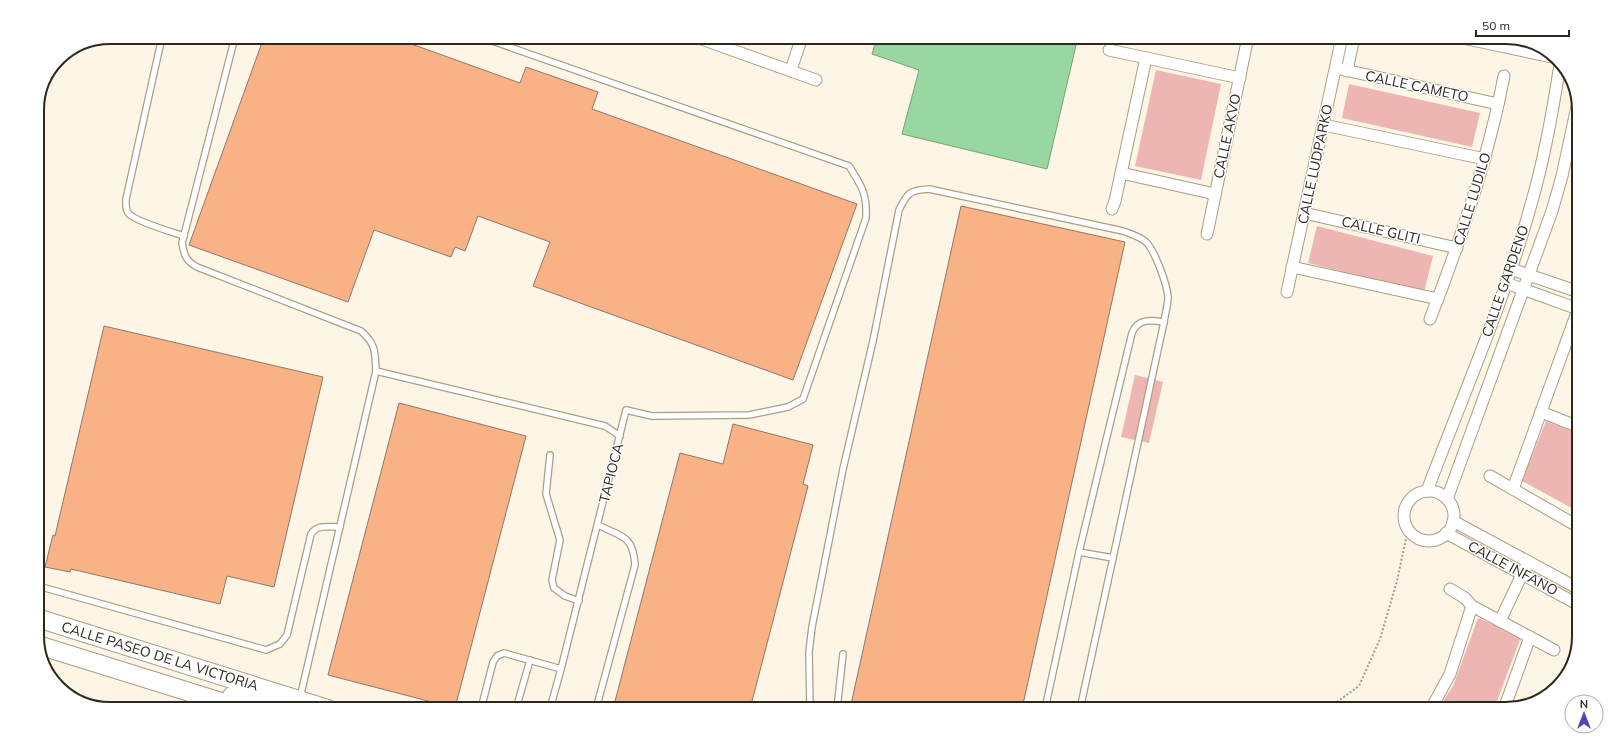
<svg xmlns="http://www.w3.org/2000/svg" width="1616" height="746" font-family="Mulish,sans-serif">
	<rect width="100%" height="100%" fill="#fdf5e5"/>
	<!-- green -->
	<g fill="#eeb6b3">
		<polygon points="1156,70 1221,84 1201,180 1135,166"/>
		<polygon points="1349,84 1480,113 1472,147 1342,118"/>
		<polygon points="1317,226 1433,256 1424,292 1308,263"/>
		<polygon points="1135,375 1163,382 1149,443 1121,437"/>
		<polygon points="1546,421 1579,434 1579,512 1522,481"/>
		<polygon points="1478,618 1521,637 1494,709 1438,709 1453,686"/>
	</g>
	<!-- water -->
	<polygon fill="#98d8a0" stroke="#78a379" points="877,37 1078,37 1047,169 902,134 919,70 872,54"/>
	<!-- building -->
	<g fill="#f8b286" stroke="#907768">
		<polygon points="264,37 392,37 520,83 526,67 598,92 592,109 857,204 793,380 533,286 550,242 478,216 465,251 455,247 451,257 374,230 348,302 189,245"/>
		<polygon points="961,206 1125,242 1022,709 850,709"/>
		<polygon points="104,326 323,377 274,587 227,576 220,604 71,569 70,572 45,567 53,535 55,536"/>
		<polygon points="399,403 526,436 455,708 328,675"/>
		<polygon points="733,424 813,445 803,484 808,486 750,709 613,709 680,453 723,464"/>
	</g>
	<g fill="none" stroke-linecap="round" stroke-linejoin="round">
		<defs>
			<g id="lane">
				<path d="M162 37 126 199C126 204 125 210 129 214 137 222 172 232 184 236"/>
				<path d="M235 37 182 243C184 255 186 261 197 267L361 331C376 344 375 352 376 371L300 698"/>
				<path d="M481 37 849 166C862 187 867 193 866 218L803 399 788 407 749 415 652 416 626 410 561 669 550 709"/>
				<polyline points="376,371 605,426 620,436"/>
				<polyline points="550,455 546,494 560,540 552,580 554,588 565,596 579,601"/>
				<polyline points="1113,558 1164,322"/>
				<path d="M38 586 266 650 280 644 287 635 311 534C318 524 328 527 340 527"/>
				<polyline points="411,705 428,709"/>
				<polyline points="481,709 493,662 497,656 504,653 561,669"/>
				<polyline points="516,709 530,660"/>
				<path d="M596 709 635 565C633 535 622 537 598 525"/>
				<path d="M810 709 809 652 812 627 843 469 873 341 899 210C907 193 910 190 929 189L1123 231C1131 234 1139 236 1146 242 1155 251 1167 284 1168 297 1168 305 1165 314 1164 322 1151 320 1138 318 1132 333L1079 552"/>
				<polyline points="837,709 843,654"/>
				<polyline points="1045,709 1079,552 1113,558 1080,709"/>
			</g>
			<g id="street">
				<polyline points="696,37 816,80"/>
				<polyline points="1458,37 1552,57"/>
				<polyline points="1109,50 1240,78"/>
				<polyline points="1336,68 1498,104"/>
				<polyline points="791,70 802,37"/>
				<polyline points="1347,71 1354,37"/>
				<polyline points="1324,125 1485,159"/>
				<polyline points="1121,173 1215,194"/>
				<polyline points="1112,209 1115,201 1146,58"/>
				<polyline points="1304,213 1457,248"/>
				<polyline points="1207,234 1248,37"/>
				<polyline points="1292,267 1438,299"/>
				<polyline points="1511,269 1579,292"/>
				<polyline points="1506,283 1578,309"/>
				<polyline points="1287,292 1342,37"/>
				<path d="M1430 319C1461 240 1488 159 1504 76"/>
				<polyline points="1541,412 1579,427"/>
				<polyline points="1490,476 1579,527"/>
				<polyline points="1513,489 1579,307"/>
				<path d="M1427 491C1463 395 1505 300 1532 201 1545 156 1553 110 1560 64"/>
				<circle cx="1429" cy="516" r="25"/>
				<polyline points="1447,499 1552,211 1562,176 1578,102"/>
				<polyline points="1453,521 1579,589"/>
				<polyline points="1446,533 1579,605"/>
				<polyline points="1450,589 1465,598 1472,606 1554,650"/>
				<polyline points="1500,621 1525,568"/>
				<polyline points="1431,709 1450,674 1472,606"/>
				<polyline points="1504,709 1530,637"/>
			</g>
			<g id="primary">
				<polyline points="37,618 328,709"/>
				<polyline points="38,645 244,709"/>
				<polyline points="232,696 276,709"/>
			</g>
		</defs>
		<!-- lane casing -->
		<use href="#lane" stroke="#ab9e85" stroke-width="8"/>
		<!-- street casing -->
		<use href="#street" stroke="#ab9e85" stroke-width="13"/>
		<!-- primary casing -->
		<use href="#primary" stroke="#ab9e85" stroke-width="20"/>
		<!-- path -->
		<polyline stroke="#a49d90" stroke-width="2" stroke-dasharray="2 2" stroke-linecap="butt" points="1327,709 1359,686 1380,639 1397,581 1408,529"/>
		<!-- lane -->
		<use href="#lane" stroke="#fff" stroke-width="5.5"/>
		<!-- street -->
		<use href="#street" stroke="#fff" stroke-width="11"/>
		<!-- primary -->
		<use href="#primary" stroke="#fff" stroke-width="18"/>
	</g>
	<g text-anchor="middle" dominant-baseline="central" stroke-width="3" stroke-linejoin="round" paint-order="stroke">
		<!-- street labels -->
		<g font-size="14" fill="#2d281e" stroke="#fff">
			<text transform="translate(1417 86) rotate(12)">CALLE CAMETO</text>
			<text transform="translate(1227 136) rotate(-78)">CALLE AKVO</text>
			<text transform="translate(1315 164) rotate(-78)">CALLE LUDPARKO</text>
			<text transform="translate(1472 199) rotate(-73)">CALLE LUDILO</text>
			<text transform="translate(1381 230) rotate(13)">CALLE GLITI</text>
			<text transform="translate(1505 281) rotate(-71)">CALLE GARDENO</text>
			<text transform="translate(611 473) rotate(-76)">TAPIOCA</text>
			<text transform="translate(1513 568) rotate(28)">CALLE INFANO</text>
			<text transform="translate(160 656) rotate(17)">CALLE PASEO DE LA VICTORIA</text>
		</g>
	</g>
	<!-- crop -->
	<path d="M0 0H1616V746H0ZM110 44H1506A66 66 0 0 1 1572 110V636A66 66 0 0 1 1506 702H110A66 66 0 0 1 44 636V110A66 66 0 0 1 110 44Z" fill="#fff" fill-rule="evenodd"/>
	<path fill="none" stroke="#2d281e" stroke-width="2" d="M110 44H1506A66 66 0 0 1 1572 110V636A66 66 0 0 1 1506 702H110A66 66 0 0 1 44 636V110A66 66 0 0 1 110 44Z"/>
	<!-- north arrow -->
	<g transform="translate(1584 714)"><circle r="19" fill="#ffffff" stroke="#aba9a5"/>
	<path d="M0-3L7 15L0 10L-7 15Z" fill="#5840b8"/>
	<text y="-6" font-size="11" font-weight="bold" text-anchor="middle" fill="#2d281e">N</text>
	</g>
	<!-- scale -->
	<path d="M1476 30v6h93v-6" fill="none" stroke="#2d281e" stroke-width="2"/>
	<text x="1482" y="30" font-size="12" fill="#2d281e" stroke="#ffffff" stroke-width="3" paint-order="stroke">50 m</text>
</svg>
